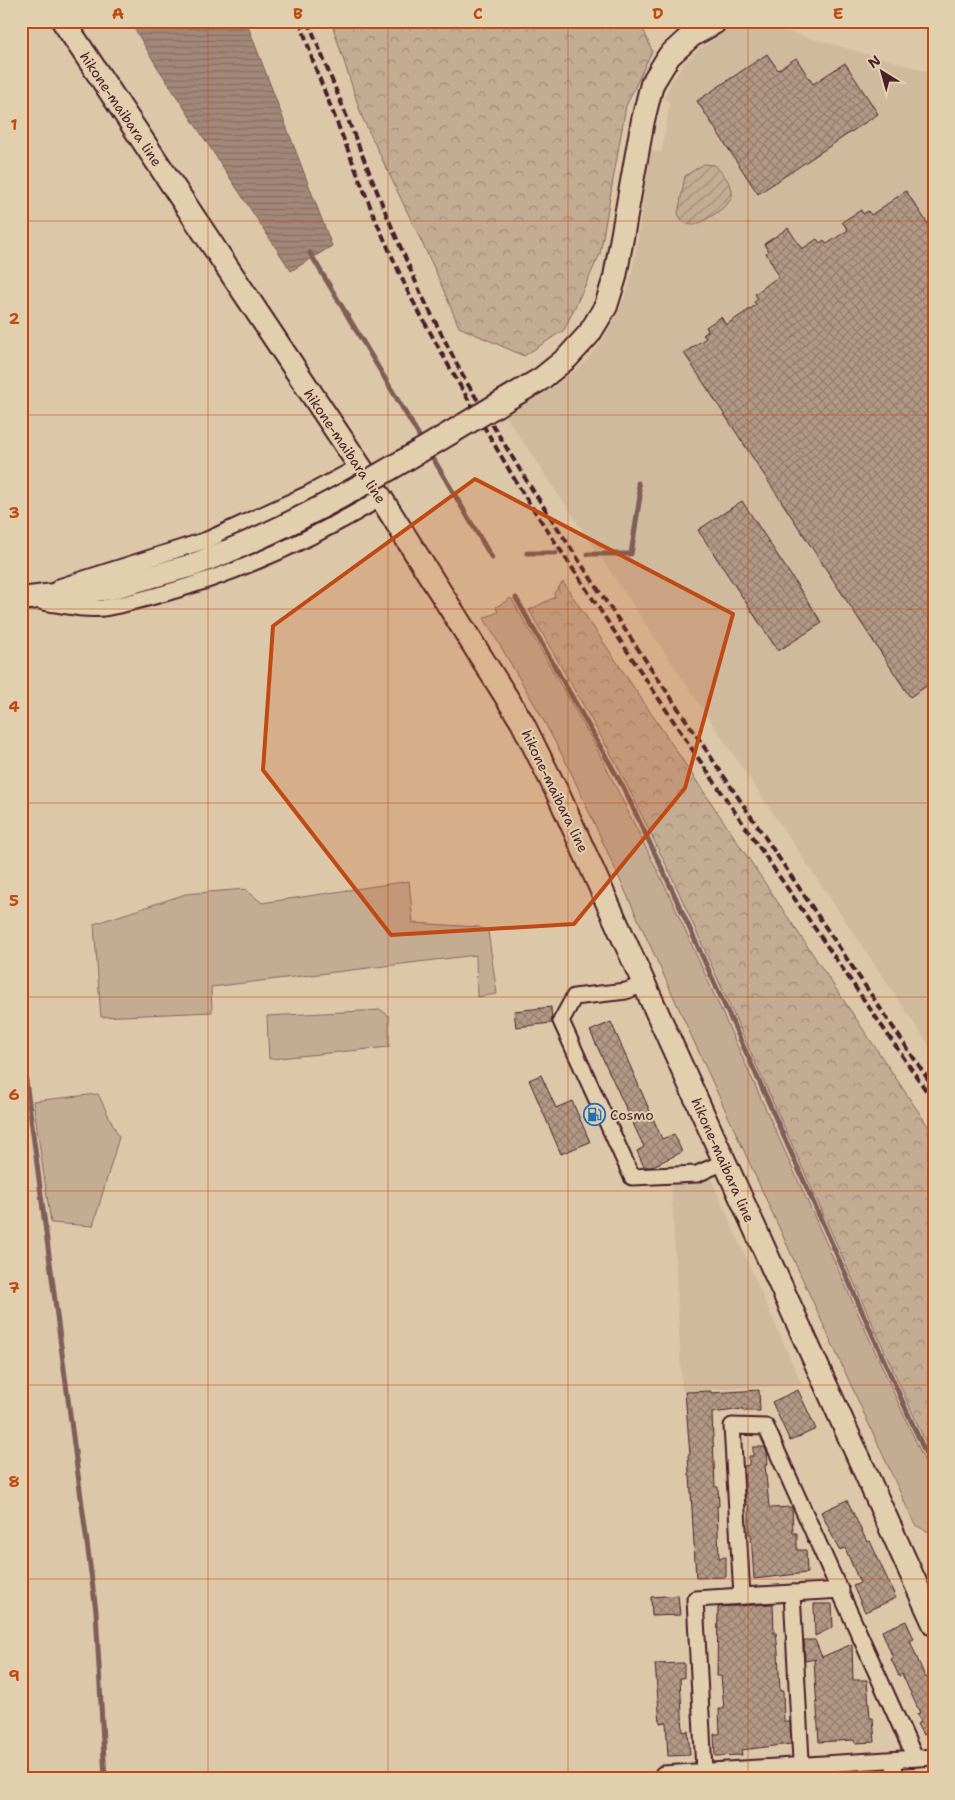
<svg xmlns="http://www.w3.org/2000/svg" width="955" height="1800" font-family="'Shantell Sans',sans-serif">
	<defs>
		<pattern id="forest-crowns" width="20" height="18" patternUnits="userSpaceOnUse" patternTransform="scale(1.25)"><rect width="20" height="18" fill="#c4ac93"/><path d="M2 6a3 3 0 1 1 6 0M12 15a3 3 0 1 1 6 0" fill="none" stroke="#a18b78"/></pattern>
		<pattern id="garden-furrows" width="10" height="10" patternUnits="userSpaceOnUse" patternTransform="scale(1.25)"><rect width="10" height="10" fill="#c4ac93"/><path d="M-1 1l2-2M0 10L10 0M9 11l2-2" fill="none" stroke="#a18b78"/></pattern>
		<pattern id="water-rules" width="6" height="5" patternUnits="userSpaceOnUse" patternTransform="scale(1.25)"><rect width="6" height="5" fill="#a38778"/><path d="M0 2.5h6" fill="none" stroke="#876e63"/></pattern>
		<pattern id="building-cross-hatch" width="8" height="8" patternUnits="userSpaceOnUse" patternTransform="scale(1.25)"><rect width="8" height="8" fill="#b39985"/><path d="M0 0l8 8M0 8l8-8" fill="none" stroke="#947c6d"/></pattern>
	</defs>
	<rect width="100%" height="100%" fill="#dcc8a8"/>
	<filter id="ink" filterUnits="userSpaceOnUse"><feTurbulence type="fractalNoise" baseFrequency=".02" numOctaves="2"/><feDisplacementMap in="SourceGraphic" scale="10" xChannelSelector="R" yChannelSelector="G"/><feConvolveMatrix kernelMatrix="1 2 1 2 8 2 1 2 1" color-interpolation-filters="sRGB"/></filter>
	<g filter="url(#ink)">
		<!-- built -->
		<g fill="#d0ba9e">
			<polygon points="749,26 767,27 793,33 934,73 934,1053 505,415 548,390 582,365 602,341 618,313 629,285 636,252 650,150 661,153 670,102 664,100 671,82 684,63 703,46 718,37 716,32"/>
			<polygon points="710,1176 802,1385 682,1391 671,1182"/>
		</g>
		<!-- grass -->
		<g fill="#c4ac93" stroke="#87665f">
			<polygon points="511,598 594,743 667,890 934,1482 934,1532 929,1532 915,1525 569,768 539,712 484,618 498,612 496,607"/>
			<polygon points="409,881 413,923 479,927 488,932 497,994 477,997 476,955 211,987 212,1012 101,1017 94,924 186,894 245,889 262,903"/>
			<polygon points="381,1010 389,1016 389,1047 269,1059 267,1016"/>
			<polygon points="98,1094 119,1137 93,1226 51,1223 33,1101"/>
		</g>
		<!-- forest -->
		<g fill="url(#forest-crowns)" stroke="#87665f">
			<polygon points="331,21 640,21 652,51 626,106 600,254 564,330 524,356 459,327 436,272 362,117"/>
			<polygon points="563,582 934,1135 934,1461 671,875 616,763 529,610 555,597 554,593"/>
		</g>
		<!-- garden -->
		<path fill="url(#garden-furrows)" stroke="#87665f" d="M704 164 715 165C722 173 734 185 732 196 731 205 703 223 694 225 690 225 687 224 683 222L678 214 685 176Z"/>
		<!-- water -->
		<polygon fill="url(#water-rules)" stroke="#7f5d59" points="130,21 246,21 332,246 291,271 156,65"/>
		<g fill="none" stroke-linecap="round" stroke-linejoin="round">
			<!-- stream -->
			<g stroke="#7f5d59" stroke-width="5">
				<polyline points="310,253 424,444"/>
				<polyline points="430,453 492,558"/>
				<polyline points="527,553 556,553"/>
				<polyline points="588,554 631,554 640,496 638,483"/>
				<polyline points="516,598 622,785 668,881 755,1072 934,1472"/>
				<polyline points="21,1043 96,1611 105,1779"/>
			</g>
		</g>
		<!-- building -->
		<g fill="url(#building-cross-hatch)" stroke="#4a1f2b">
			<polygon points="767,54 778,70 796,58 813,84 845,63 878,114 758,194 697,101"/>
			<polygon points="906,191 934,233 934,681 910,697 684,353 706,338 703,335 708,331 706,327 721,317 726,325 756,305 754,302 758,299 755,294 779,276 766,253 768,251 764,244 788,228 802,249 817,239 820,243 824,240 827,244 848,230 842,222 861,210 863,214 868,211 871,215"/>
			<polygon points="742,501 822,623 778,651 698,530"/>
			<polygon points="551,1007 552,1023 516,1027 514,1011"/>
			<polygon points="611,1022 662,1139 674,1134 682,1152 651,1167 644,1167 637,1151 644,1147 590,1031"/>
			<polygon points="541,1075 556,1108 572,1101 590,1142 561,1154 529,1080"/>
			<polygon points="759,1390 760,1411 743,1411 743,1409 712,1413 715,1487 718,1487 719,1506 717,1506 719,1558 726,1557 726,1577 696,1578 690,1475 689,1475 688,1455 690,1455 685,1392 711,1391 711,1393"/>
			<polygon points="798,1390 816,1429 790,1441 772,1402"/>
			<polygon points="753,1447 764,1447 767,1452 768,1465 765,1465 769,1506 770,1508 792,1507 793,1533 797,1533 797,1550 806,1550 807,1573 754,1579 751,1534 749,1534 749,1505 746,1505 744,1466 749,1465 749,1456 753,1456"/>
			<polygon points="847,1500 867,1542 870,1541 896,1598 865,1612 853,1586 860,1583 845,1548 839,1550 821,1512"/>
			<polygon points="678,1595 680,1615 652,1616 651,1597"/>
			<polygon points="773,1604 774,1633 776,1633 778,1652 780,1691 783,1691 784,1722 790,1722 791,1744 741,1750 742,1755 715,1756 714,1734 720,1734 719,1709 724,1709 721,1676 717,1676 718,1607"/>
			<polygon points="814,1604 832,1604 833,1627 815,1636"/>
			<polygon points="906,1621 914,1639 910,1641 925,1677 927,1677 934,1691 934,1748 926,1734 923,1735 917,1724 921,1722 917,1714 920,1713 902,1674 899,1676 891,1659 893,1658 882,1631"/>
			<polygon points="804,1640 815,1640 822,1657 852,1644 853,1680 867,1680 870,1718 873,1718 875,1742 855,1743 854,1740 819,1742 814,1661 816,1659 805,1661"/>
			<polygon points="684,1663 684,1678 680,1678 683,1732 688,1731 690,1755 668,1756 666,1722 660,1723 655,1664"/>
		</g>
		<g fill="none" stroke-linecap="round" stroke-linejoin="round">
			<defs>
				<g id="street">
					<polyline points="59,587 207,540 308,494 359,467"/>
					<path d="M43 602C63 605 83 610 103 608 123 605 143 599 162 594 239 573 312 539 381 498"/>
					<polyline points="644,984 626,991 574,997 561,1021 632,1177 697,1174 724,1162"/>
					<polyline points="792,1593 802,1779"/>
					<polyline points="742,1596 732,1426 766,1427 915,1758"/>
					<polyline points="894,1760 895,1779"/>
					<polyline points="704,1771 695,1599 841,1590"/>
					<polyline points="663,1774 934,1757"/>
				</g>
				<g id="secondary">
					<polyline points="63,21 381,498 522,722 559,796 934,1624"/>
					<polyline points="541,379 567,358 589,334 606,306 615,277 643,120 652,84 669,56 691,36 714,23"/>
					<polyline points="21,599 111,588 193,565 226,552"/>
				</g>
			</defs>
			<!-- street casing -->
			<use href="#street" stroke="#4a1f2b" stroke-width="19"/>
			<!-- secondary casing -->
			<use href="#secondary" stroke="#4a1f2b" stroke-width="26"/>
			<!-- street -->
			<use href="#street" stroke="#e2cfad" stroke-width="15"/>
			<!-- secondary -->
			<use href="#secondary" stroke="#e2cfad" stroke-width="22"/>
			<!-- rail -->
			<g stroke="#4a1f2b" stroke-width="4" stroke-dasharray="8 4" stroke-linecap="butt">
				<polyline points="300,21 315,67 376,221 409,294 451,370 522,492 696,755 934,1102"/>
				<polyline points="308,21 387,216 421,294 464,378 528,483 603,597 934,1088"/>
			</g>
			<defs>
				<path id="secondary-bridge" d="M226 552C336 507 438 439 541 379"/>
			</defs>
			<!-- secondary-bridge casing -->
			<use href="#secondary-bridge" stroke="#4a1f2b" stroke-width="26" stroke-linecap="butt"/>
			<!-- secondary-bridge -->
			<use href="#secondary-bridge" stroke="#e2cfad" stroke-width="22"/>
		</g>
	</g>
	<!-- marked area -->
	<path fill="#c04a14" fill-opacity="0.2" stroke="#c04a14" stroke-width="4" stroke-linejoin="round" d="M475 479 733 614 685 788 574 924 391 935 263 770 273 626Z"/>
	<!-- grid -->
	<path fill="none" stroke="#c04a14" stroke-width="1" stroke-opacity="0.55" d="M208 21V1779M388 21V1779M568 21V1779M748 21V1779M21 221H934M21 415H934M21 609H934M21 803H934M21 997H934M21 1191H934M21 1385H934M21 1579H934"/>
	<!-- icons -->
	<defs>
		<symbol id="fuel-ring" viewBox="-11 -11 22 22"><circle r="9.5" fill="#e2cfad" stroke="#1f6fb2" stroke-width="1.5"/><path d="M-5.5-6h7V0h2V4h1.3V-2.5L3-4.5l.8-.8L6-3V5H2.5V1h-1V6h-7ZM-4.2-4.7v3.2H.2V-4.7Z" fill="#1f6fb2"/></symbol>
	</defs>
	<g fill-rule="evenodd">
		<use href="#fuel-ring" x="582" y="1102" width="25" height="25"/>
	</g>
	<g text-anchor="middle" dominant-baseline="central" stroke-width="4" stroke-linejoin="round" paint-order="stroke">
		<!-- street labels -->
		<g font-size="14" fill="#4a1f2b" stroke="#e2cfad">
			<text transform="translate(121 109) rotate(56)">hikone-maibara line</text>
			<text transform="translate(345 446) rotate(56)">hikone-maibara line</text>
			<text transform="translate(555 791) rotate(64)">hikone-maibara line</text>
			<text transform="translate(723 1160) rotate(66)">hikone-maibara line</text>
		</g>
		<!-- poi labels -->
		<g font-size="14" fill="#4a1f2b" stroke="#e2cfad" text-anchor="start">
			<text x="610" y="1115">Cosmo</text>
		</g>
	</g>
	<!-- margin -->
	<rect width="955" height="1800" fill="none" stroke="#e2cfad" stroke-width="55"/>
	<!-- north arrow -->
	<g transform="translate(882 72) rotate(323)" stroke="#e2cfad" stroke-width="4" paint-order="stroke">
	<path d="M0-4L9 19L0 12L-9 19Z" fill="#4a1f2b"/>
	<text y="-8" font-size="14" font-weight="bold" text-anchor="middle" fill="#4a1f2b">N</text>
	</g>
	<rect x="28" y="28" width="900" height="1744" fill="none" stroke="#c04a14" stroke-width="2"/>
	<g font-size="16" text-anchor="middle" font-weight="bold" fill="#c04a14">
		<text x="118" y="19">A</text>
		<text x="298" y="19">B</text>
		<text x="478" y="19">C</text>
		<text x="658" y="19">D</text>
		<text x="838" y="19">E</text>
		<text x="14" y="130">1</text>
		<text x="14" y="324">2</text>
		<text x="14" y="518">3</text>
		<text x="14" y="712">4</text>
		<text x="14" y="906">5</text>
		<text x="14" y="1100">6</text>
		<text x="14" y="1293">7</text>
		<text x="14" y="1487">8</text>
		<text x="14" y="1681">9</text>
	</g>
</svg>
